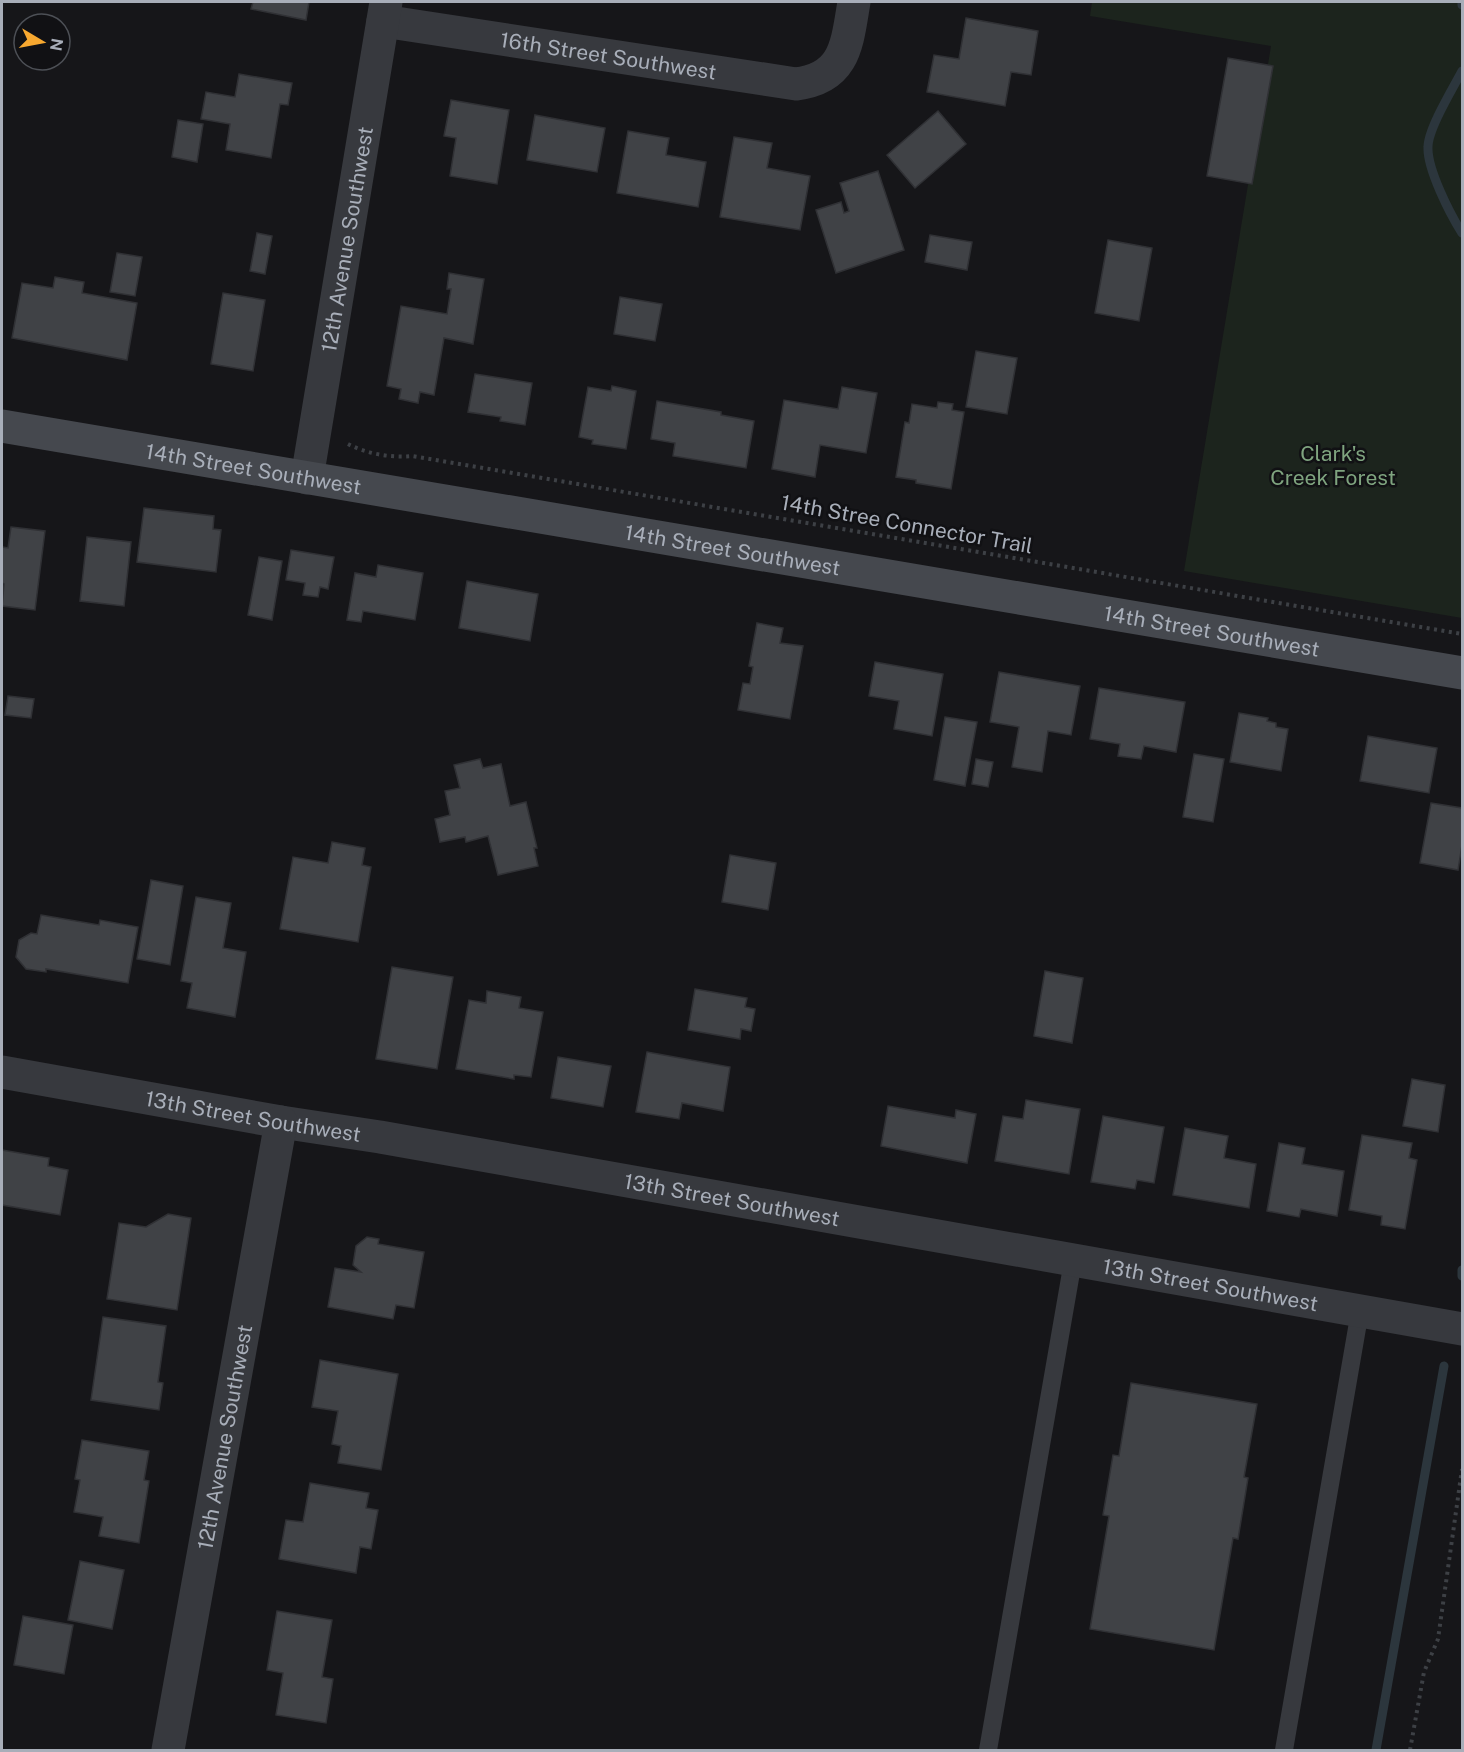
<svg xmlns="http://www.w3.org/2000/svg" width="1464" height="1752" font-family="'Public Sans',sans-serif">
	<rect width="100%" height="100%" fill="#161619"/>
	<!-- green -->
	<polygon fill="#1c241d" points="1092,2 1462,2 1462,618 1184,571 1271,46 1090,16"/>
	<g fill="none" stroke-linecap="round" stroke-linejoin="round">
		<!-- stream -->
		<g stroke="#2c363d" stroke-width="9">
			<polyline points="1462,2 1462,5"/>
			<path d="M1462 71C1453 88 1428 129 1428 147 1427 169 1450 214 1462 233"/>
			<polyline points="1462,1276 1462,1270"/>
			<polyline points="1376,1750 1444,1366"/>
		</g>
	</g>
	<!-- building -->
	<g fill="#404246" stroke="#303135" stroke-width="1.5">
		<polygon points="253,2 309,2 306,20 251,9"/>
		<polygon points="966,18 1038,31 1031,75 1011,72 1005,106 927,92 934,55 959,59"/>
		<polygon points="1228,58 1273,66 1252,184 1207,176"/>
		<polygon points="239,74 292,83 288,105 280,104 271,158 226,150 230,124 201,119 206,92 235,97"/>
		<polygon points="451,100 509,110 497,184 450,176 456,138 444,136"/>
		<polygon points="938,111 966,144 915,188 887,155"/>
		<polygon points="535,115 605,128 597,172 527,160"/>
		<polygon points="178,120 203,124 197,162 172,157"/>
		<polygon points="628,131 669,138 666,155 706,162 698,207 617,193"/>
		<polygon points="734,137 772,143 767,168 810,176 800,230 720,217"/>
		<polygon points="878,171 904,250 836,273 816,210 841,202 844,213 849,211 840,183"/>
		<polygon points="257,233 272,236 265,274 250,271"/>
		<polygon points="930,235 972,242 967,270 925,262"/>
		<polygon points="1108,240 1152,248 1139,321 1095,313"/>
		<polygon points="117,253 142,257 135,296 110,292"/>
		<polygon points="449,273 484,279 473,344 444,338 434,395 420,392 418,403 399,399 401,389 387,386 401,306 447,314 451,289 447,289"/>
		<polygon points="55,277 84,282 82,293 137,303 127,360 12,338 22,283 53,288"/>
		<polygon points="223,293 265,300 253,371 211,364"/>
		<polygon points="620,297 662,304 655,341 614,334"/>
		<polygon points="976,351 1017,358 1007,414 966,407"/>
		<polygon points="475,374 532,383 525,425 500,421 501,417 468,412"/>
		<polygon points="612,386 636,391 626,449 592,444 593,440 579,437 588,387 611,391"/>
		<polygon points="842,387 877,393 866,453 820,445 815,477 772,469 784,400 838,409"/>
		<polygon points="657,401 721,412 721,415 754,421 746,468 673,456 675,443 651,439"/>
		<polygon points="938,402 953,404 952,410 964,412 951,489 916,483 916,480 896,477 905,422 909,423 912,404 937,408"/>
		<polygon points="144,508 214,516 213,529 221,530 216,572 137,562"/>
		<polygon points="11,527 45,531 35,610 2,606 4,584 2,583 2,547 8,548"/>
		<polygon points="87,537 131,542 124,606 80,601"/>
		<polygon points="291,550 334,557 328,589 320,587 318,597 303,595 305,583 286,580"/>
		<polygon points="259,557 282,561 272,620 248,615"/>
		<polygon points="378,565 423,573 415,620 363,611 361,622 347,620 355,573 376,577"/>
		<polygon points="467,581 538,594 530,641 459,628"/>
		<polygon points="757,623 783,628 780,643 803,646 790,719 738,710 743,683 750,684 753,667 749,666"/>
		<polygon points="875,662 943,674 932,736 894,729 899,701 869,696"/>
		<polygon points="999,672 1080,686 1071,735 1048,731 1042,772 1012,767 1019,727 990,722"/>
		<polygon points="1099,688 1185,702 1176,752 1144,746 1141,759 1118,756 1120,744 1090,739"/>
		<polygon points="8,696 34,699 31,718 5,715"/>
		<polygon points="1239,713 1268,718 1267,721 1276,723 1276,727 1288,729 1281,771 1230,762"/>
		<polygon points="945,717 977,722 965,786 934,780"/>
		<polygon points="1368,736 1437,748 1429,793 1360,781"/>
		<polygon points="1194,754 1224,759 1213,822 1183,817"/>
		<polygon points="480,759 483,768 501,764 510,806 526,802 537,848 534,848 538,866 498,875 488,836 466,842 465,837 440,842 435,819 450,815 445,791 460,788 454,765"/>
		<polygon points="976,759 993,762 988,787 972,784"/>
		<polygon points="1431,803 1462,808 1462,845 1458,870 1420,863"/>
		<polygon points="332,842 365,848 362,865 371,867 358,942 280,929 293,857 328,863"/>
		<polygon points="730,855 776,863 768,910 722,902"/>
		<polygon points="151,880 183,886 170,965 137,959"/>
		<polygon points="196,897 231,903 223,948 246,952 235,1017 187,1008 192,983 181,981"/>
		<polygon points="41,915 99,925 100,920 138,927 128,983 46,969 46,972 26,969 16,957 19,940 31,933 37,934"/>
		<polygon points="392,967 453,977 437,1069 376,1059"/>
		<polygon points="1045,971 1083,978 1072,1043 1034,1036"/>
		<polygon points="695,989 747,998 745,1007 755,1009 751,1031 741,1029 740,1039 688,1030"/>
		<polygon points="487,991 521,997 519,1008 543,1012 531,1077 514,1075 514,1079 456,1069 469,1000 486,1003"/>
		<polygon points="647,1052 730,1067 723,1111 682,1103 679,1119 636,1112"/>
		<polygon points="558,1057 611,1066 603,1107 551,1098"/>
		<polygon points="1412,1079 1445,1085 1438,1132 1403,1126"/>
		<polygon points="1026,1100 1080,1109 1069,1174 995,1161 1003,1116 1023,1119"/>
		<polygon points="888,1106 955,1118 956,1110 976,1114 967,1163 881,1146"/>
		<polygon points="1103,1116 1164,1127 1154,1183 1137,1180 1135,1189 1091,1182"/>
		<polygon points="1185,1128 1228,1136 1224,1158 1256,1164 1249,1208 1173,1195"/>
		<polygon points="1362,1135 1412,1143 1409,1158 1417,1160 1405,1229 1381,1225 1382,1216 1349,1210"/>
		<polygon points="1279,1143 1305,1148 1302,1164 1344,1171 1337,1216 1301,1209 1299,1217 1267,1211"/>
		<polygon points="2,1150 49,1158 48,1166 68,1170 60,1215 2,1205"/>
		<polygon points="168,1214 191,1218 177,1310 107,1299 119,1223 146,1227"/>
		<polygon points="367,1237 379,1239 378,1244 424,1252 414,1308 396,1305 393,1319 328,1307 335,1268 361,1272 353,1265 356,1246"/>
		<polygon points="103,1317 166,1326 158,1382 163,1383 159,1410 91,1400"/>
		<polygon points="320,1360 398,1374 381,1470 338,1463 341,1446 332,1444 338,1411 312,1407"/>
		<polygon points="1131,1383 1257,1404 1244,1477 1248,1478 1238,1539 1233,1538 1214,1650 1090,1629 1109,1516 1103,1515 1113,1455 1119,1456"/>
		<polygon points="82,1440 149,1451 144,1480 149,1481 139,1543 99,1536 103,1517 74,1512 80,1480 75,1479"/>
		<polygon points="310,1483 369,1493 366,1508 378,1510 371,1549 360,1547 356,1573 279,1559 286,1520 303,1522"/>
		<polygon points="80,1561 124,1570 112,1629 68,1620"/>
		<polygon points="277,1611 332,1620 322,1677 333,1679 326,1723 276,1715 283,1673 267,1670"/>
		<polygon points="23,1616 73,1625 64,1674 14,1665"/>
	</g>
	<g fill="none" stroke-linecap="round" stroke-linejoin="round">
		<!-- path -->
		<g stroke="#3d4045" stroke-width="4" stroke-dasharray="3 4.5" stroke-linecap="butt">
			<path d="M348 444C367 454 391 458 412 456L1462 634"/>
			<polyline points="1410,1750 1424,1672 1438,1639 1462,1469"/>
		</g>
		<!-- lane -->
		<g stroke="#37393e" stroke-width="18">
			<polyline points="988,1750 1073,1261"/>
			<polyline points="1284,1750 1360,1311"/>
		</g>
		<!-- street -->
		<g stroke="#37393e" stroke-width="33">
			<path id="s1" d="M383 21 796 84C846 78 847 43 854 2"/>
			<path id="s2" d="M307 478 386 2"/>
			<path id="s3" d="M2 1072 281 1122 380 1137 1462 1329"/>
			<path id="s4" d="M168 1750 281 1122"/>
		</g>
		<!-- secondary -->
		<path stroke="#45484e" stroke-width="33" id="s5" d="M2 426 1462 673"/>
	</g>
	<g text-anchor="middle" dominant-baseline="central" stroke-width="5" stroke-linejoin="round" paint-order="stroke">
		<!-- street labels -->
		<g font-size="21" fill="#a8aeb9" stroke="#111114">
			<text stroke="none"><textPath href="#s1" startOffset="228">16th Street Southwest</textPath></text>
			<text stroke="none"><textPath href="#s2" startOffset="242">12th Avenue Southwest</textPath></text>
			<text stroke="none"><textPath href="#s5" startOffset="255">14th Street Southwest</textPath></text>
			<text transform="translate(907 524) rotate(10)">14th Stree Connector Trail</text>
			<text stroke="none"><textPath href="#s5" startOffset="741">14th Street Southwest</textPath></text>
			<text stroke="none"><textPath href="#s5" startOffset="1227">14th Street Southwest</textPath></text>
			<text stroke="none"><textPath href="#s3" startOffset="255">13th Street Southwest</textPath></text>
			<text stroke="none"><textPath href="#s3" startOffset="741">13th Street Southwest</textPath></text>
			<text stroke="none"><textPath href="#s3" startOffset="1227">13th Street Southwest</textPath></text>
			<text stroke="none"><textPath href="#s4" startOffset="318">12th Avenue Southwest</textPath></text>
		</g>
		<!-- park labels -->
		<g font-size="21" fill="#7fa47f" stroke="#111114">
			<text x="1333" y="453">Clark's<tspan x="1333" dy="24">Creek Forest</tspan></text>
		</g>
	</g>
	<!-- border -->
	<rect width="1464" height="1752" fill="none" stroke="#a8aeb9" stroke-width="6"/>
	<!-- north arrow -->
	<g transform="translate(42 42) rotate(100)"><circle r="28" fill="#111114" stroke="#4d5056" stroke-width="1.5"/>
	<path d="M0-4.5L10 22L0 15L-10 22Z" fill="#f7a830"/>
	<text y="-9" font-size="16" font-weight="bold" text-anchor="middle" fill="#a8aeb9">N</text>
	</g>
</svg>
